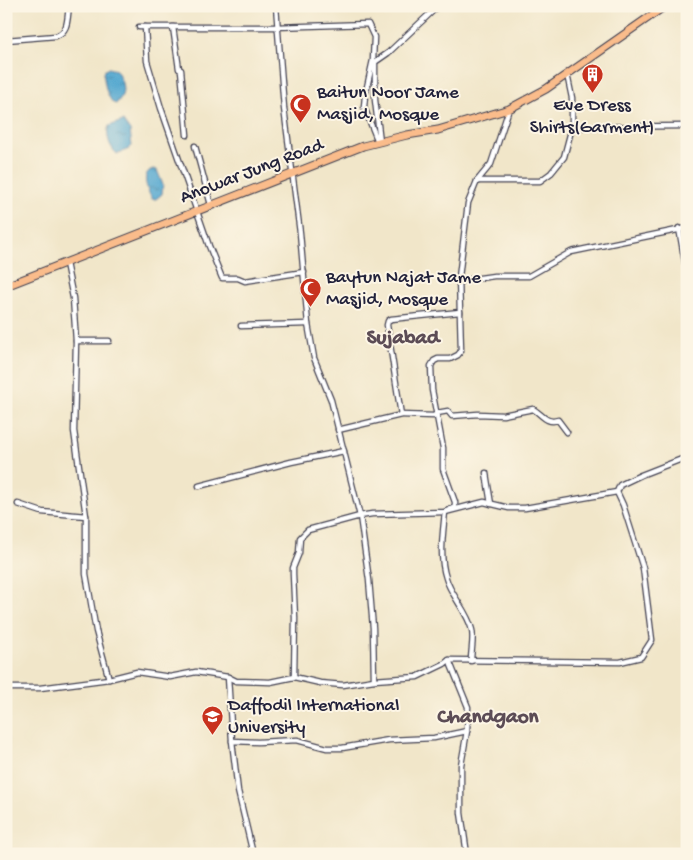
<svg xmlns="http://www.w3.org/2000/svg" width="693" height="860" font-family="'Gochi Hand',sans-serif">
	<defs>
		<pattern id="water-ripples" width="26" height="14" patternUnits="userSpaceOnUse" patternTransform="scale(1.25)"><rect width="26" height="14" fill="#54a8d0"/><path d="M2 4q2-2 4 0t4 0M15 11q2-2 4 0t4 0" fill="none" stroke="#4588aa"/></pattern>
	</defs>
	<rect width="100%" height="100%" fill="#fcf5e5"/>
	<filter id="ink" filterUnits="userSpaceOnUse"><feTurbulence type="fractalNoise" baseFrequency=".02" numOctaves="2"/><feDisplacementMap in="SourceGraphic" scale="10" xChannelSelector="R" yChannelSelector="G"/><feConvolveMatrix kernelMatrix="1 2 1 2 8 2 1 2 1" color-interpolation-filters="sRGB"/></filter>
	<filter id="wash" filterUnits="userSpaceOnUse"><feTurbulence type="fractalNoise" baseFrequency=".0096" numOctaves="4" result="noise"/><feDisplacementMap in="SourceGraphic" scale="20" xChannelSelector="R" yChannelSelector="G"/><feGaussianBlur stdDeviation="1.12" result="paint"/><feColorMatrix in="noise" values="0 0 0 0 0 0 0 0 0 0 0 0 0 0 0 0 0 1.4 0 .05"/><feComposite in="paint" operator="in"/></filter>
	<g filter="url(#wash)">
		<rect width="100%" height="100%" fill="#f1e6c9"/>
		<!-- water -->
		<g fill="url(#water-ripples)" stroke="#3b6586">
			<path d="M108 68 116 70C123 81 127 94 116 104L113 103C105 93 105 84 103 72Z"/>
			<path d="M123 121 130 131 132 146 129 149 117 154C110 148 105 135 109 126Z"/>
			<path d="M153 169 157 170 163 185 162 194 156 199H152C147 190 140 173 153 169Z"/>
		</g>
	</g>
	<g filter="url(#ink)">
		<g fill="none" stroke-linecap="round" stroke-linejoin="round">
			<defs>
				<g id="minor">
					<polyline points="276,6 284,108 300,233 308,324 314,358 331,400 360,516 372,514 445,512 484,502 509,508 525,508 617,492"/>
					<polyline points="139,27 276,27 368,24 374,37 373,60 365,96 364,107 378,142"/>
					<polyline points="145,27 147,61 161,108 209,246 222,278 238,278 245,281 304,272"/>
					<polyline points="173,27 179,69 181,70 187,135"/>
					<path d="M6 40 56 36C69 31 67 19 69 6"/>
					<polyline points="572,127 687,126"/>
					<polyline points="380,141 375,100 375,62 388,53 438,6"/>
					<polyline points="195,146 211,205"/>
					<polyline points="477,181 540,181 551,173 564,157 572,127 572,98 567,74"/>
					<polyline points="679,228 687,274"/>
					<polyline points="66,263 73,298 76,341 74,431 86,516 86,574 96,631 109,679"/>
					<polyline points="459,281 494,276 529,276 571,252 687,228"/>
					<polyline points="241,326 308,324"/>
					<polyline points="76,341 109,341"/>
					<path d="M401 415 434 416 437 413 448 411 452 416 478 414 503 415 533 409C542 414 546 424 558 420L567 432"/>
					<polyline points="338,430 401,415 387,325 388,321 391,319 460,312"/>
					<polyline points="486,473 491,504"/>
					<polyline points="199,486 291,462 344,451"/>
					<polyline points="18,504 42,512 86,516"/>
					<polyline points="449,660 468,707 467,731 461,765 461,813 467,854"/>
					<path d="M471 661C471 651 474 639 472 630 468 612 450 594 446 578 439 557 443 533 445 512L455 507V502L443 469V448L432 390 431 366 434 361 438 359H450L458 355 461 351 459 277 468 203 477 181 491 164 509 109"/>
					<polyline points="228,677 232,741"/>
					<polyline points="294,677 295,618 293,574 293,568 299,553 300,538 308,530 360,516 369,580 373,628 374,680"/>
					<polyline points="6,688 40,688 109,679 137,672 170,677 196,672 228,677 236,681 270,682 294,677 320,683 343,685 374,680 417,677 444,664 449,660 620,662 641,657 652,640 643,568 623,505 617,492 620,485 641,475 687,457"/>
					<polyline points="253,854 238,791 232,741 258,742 297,740 327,748 342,748 389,740 434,738 467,731"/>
				</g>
				<polyline id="highway" points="6,286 363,146 407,135 438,130 509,109 546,89 665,6"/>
			</defs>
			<!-- minor casing -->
			<use href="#minor" stroke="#413f50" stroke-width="7"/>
			<!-- highway casing -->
			<use href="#highway" stroke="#413f50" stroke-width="9"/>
			<!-- minor -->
			<use href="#minor" stroke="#fff" stroke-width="4.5"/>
			<!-- highway -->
			<use href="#highway" stroke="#fabc8b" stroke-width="7"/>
		</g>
	</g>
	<!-- icons -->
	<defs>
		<symbol id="building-pin" viewBox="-11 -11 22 30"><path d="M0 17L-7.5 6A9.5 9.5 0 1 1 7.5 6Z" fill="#c8321e" stroke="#fcf5e5"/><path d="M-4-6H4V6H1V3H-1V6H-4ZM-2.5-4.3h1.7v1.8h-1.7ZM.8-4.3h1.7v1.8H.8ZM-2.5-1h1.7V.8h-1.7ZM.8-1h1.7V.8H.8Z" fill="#fff"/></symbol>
		<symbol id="mosque-pin" viewBox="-11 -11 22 30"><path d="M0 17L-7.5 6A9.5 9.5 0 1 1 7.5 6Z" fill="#c8321e" stroke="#fcf5e5"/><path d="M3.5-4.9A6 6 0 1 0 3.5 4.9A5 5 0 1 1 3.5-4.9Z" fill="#fff"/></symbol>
		<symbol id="university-pin" viewBox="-11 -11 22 30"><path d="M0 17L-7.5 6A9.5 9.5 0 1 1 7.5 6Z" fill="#c8321e" stroke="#fcf5e5"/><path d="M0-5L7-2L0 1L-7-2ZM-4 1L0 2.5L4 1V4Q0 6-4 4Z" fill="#fff"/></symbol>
	</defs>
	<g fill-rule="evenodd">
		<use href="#building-pin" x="580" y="62" width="25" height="34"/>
		<use href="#mosque-pin" x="288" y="92" width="25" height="34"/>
		<use href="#mosque-pin" x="298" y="276" width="25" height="34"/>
		<use href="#university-pin" x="200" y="704" width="25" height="34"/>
	</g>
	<g text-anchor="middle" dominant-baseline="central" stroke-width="4" stroke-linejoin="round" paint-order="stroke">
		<!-- poi labels -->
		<g font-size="19" fill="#22223b" stroke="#fcf5e5" text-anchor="start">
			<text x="317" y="93">Baitun Noor Jame<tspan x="317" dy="22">Masjid, Mosque</tspan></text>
			<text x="592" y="106" text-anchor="middle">Eve Dress<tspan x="592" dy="22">Shirts(Garment)</tspan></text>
			<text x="326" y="278">Baytun Najat Jame<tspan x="326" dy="22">Masjid, Mosque</tspan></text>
			<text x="228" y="706">Daffodil International<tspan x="228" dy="22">University</tspan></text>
		</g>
		<!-- street labels -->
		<g font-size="19" fill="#22223b" stroke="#fcf5e5">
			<text transform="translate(252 172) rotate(-21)">Anowar Jung Road</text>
		</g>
		<!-- quarter labels -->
		<g font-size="21" font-weight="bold" fill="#5c4c55" stroke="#fcf5e5">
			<text x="403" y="339">Sujabad</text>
			<text x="488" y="718">Chandgaon</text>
		</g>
	</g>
	<!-- margin -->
	<rect width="693" height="860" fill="none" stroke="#fcf5e5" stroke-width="25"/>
</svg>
